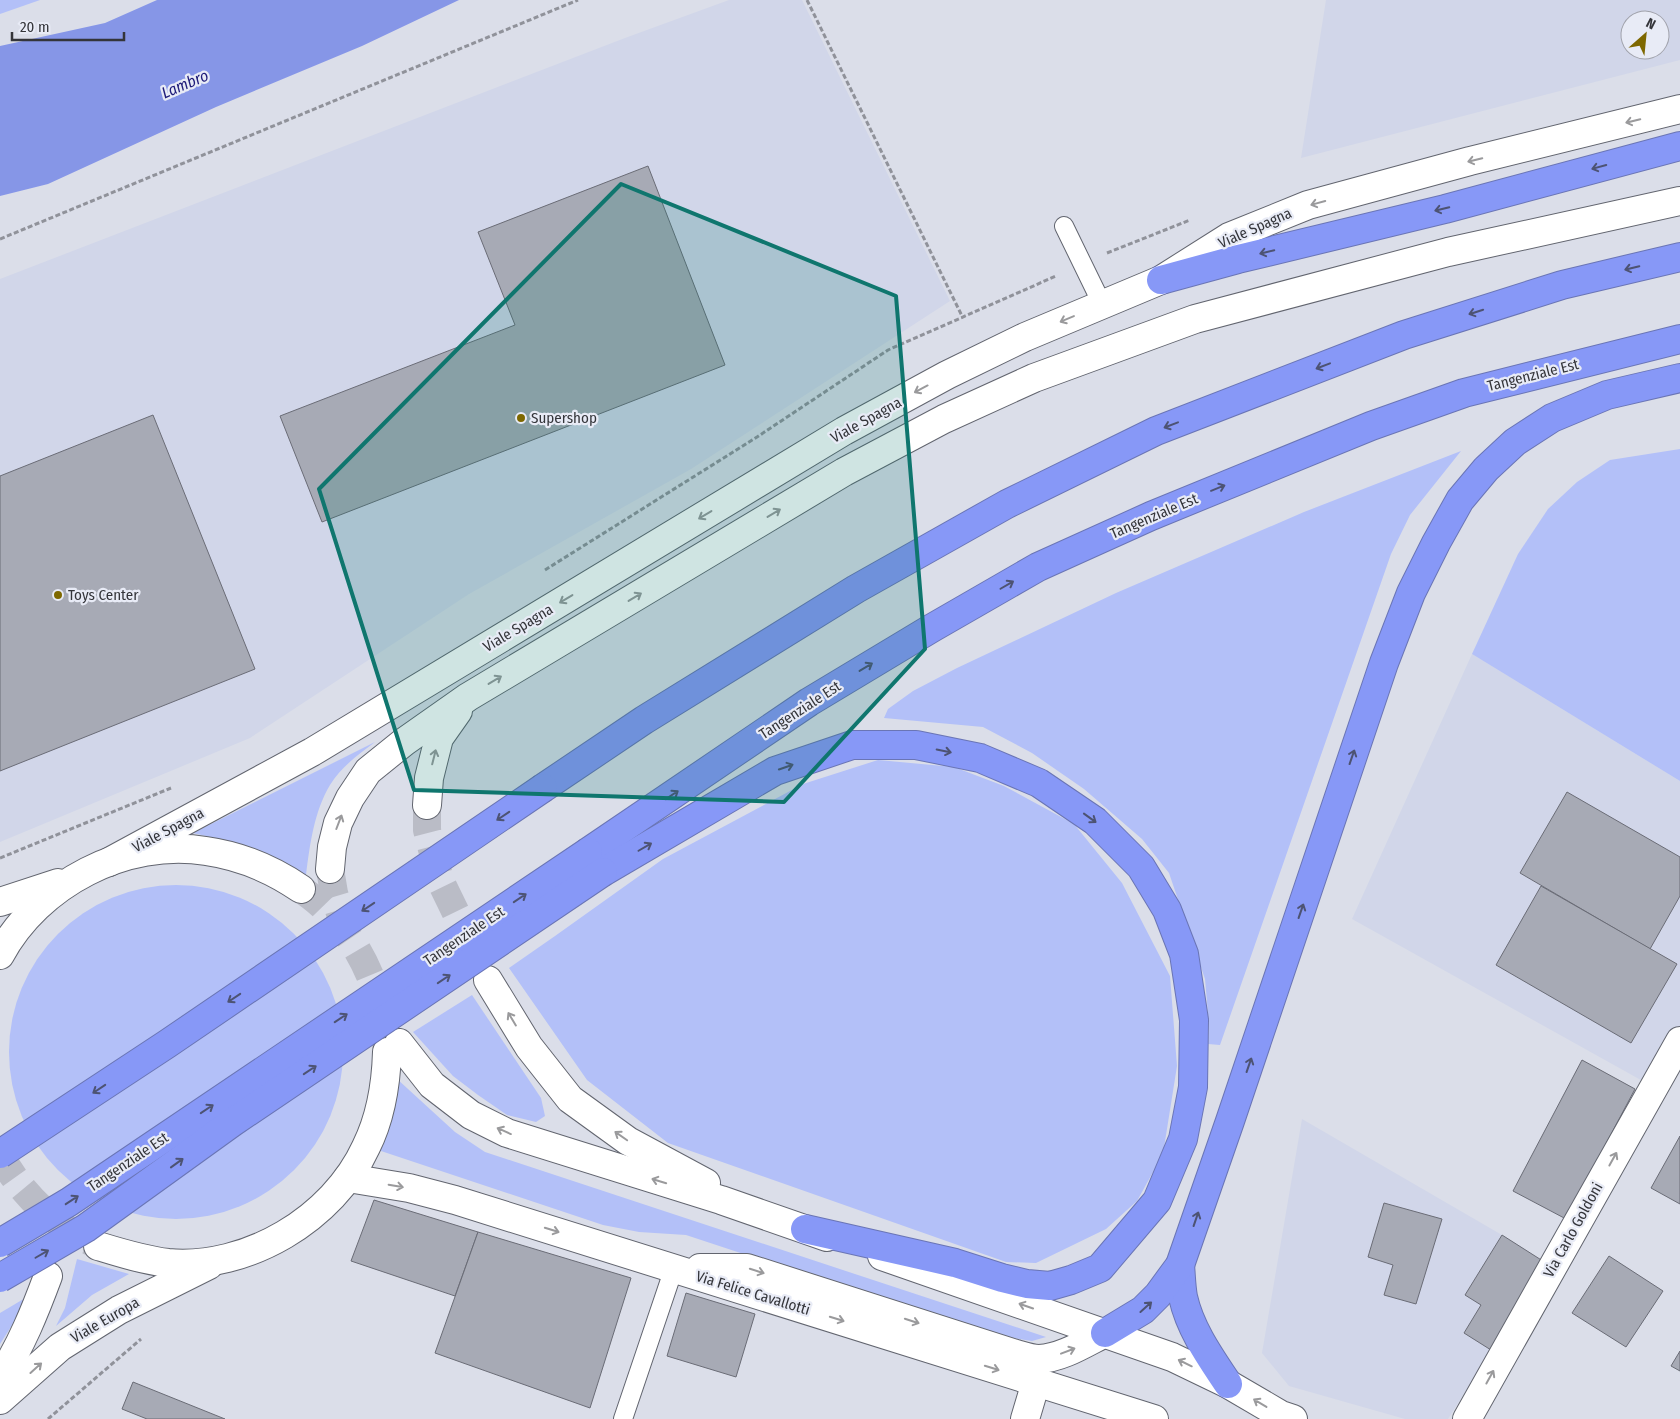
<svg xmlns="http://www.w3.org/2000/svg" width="1680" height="1419" font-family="'Fira Sans Condensed',sans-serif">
	<rect width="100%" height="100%" fill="#dbdee9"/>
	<!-- built -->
	<g fill="#d1d6e9" fill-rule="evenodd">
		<polygon points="729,0 802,0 950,301 691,469 469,594 250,738 0,842 0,279 625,38"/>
		<path d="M1326 0H1680V60L1301 158ZM1630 20H1660V50H1630Z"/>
		<polygon points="1472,654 1680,781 1680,1027 1648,1084 1352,919"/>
		<polygon points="1302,1119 1502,1235 1546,1263 1448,1419 1405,1419 1289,1386 1262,1353"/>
	</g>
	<!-- green -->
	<g fill="#b3c0f8">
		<polygon points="0,0 40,0 0,14"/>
		<polygon points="1680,449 1680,781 1472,654 1518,554 1548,509 1577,482 1610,460"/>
		<polygon points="1461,451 1410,515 1391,554 1220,1045 1208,1044 1209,1025 1205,979 1169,873 1142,839 1084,789 1032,753 983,727 884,718 888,709 913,691 957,668 1116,593 1304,512"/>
		<path d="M375 742C359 754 341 767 330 785 314 812 310 844 306 875L269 856 232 842 193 833Z"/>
		<polygon points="878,760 954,767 1004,786 1074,824 1122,883 1170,976 1177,1066 1163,1154 1137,1201 1106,1229 1036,1263 1006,1262 668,1143 587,1080 509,968 555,936 663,859 803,784"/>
		<circle cx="176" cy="1052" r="167"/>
		<polygon points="472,995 541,1098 545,1116 536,1122 507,1115 478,1095 453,1076 413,1032"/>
		<polygon points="396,1078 455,1132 485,1152 1046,1337 1032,1341 1000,1336 904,1307 686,1235 639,1232 603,1225 372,1148"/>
		<polygon points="77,1259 129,1274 92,1295 56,1326 65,1308"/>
		<polygon points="32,1294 0,1344 0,1313"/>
	</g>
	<!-- water -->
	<polygon fill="#8696e7" points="157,0 459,0 362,46 216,107 48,184 0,196 0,46 105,23"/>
	<!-- building -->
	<g fill="#a7aab5" stroke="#6a6c76">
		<polygon points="648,166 725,365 322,522 280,416 515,325 478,232"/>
		<polygon points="153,415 255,669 0,771 0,476"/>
		<polygon points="1567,792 1680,857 1680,896 1650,949 1520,873"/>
		<polygon points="1541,886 1677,964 1631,1043 1496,965"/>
		<polygon points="1582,1060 1635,1089 1566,1219 1513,1191"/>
		<polygon points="1680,1136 1680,1204 1651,1188"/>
		<polygon points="374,1200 478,1232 455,1296 351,1261"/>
		<polygon points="1384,1203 1442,1219 1416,1304 1384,1295 1393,1265 1368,1257"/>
		<polygon points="478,1232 631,1278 590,1408 435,1353"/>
		<polygon points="1502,1235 1546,1263 1491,1350 1464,1333 1481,1305 1465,1295"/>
		<polygon points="1609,1256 1663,1291 1626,1347 1572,1313"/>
		<polygon points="686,1293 755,1314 736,1377 667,1356"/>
		<polygon points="1680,1351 1680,1371 1671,1366"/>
		<polygon points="133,1382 225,1419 147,1419 122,1409"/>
	</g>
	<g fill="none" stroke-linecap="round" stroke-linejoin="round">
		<!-- secondary-tunnel -->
		<g stroke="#babcc6" stroke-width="28" stroke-dasharray="28 14" stroke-linecap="butt">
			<polyline points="427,805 427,830 440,880 477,956"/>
			<polyline points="330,869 334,893 344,927"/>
			<path d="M301 889C309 895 318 901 325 909 364 947 384 998 387 1052"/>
			<path d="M0 1154C15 1184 38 1208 64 1227 74 1234 85 1239 95 1244"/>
		</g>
		<defs>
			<g id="lane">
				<polyline points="1064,226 1102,304"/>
				<polyline points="623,1419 674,1268"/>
			</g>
			<g id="street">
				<polyline points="1025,1419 1036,1382"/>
				<polyline points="1467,1419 1680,1041"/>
			</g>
			<g id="secondary">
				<polyline points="427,805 429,778 439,738 458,711"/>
				<polyline points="109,862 312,752 844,431 947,375 1025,337 1161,280 1229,237 1308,205 1470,161 1680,109"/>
				<polyline points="330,869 332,847 338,823 350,798 368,771 404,742 468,697 844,472 944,419 1034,378 1195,319 1448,252 1680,201"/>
				<polyline points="0,902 58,883"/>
				<path d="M0 955C38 884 126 838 206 851 241 856 272 869 301 889"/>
				<polyline points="488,980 529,1047 570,1099 628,1141 706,1183"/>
				<polyline points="399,1043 432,1085 471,1115 507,1133 721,1200 827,1237"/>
				<polyline points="348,1178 409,1188 455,1200 1154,1419"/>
				<path d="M98 1246C121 1253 143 1260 168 1263 247 1270 333 1219 366 1147 381 1117 386 1086 387 1052"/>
				<polyline points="882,1256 1172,1357 1228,1384 1281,1415 1293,1419"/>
				<path d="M700 1268H747L1016 1354C1023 1356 1032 1359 1039 1359 1062 1358 1085 1343 1105 1333"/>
				<path d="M0 1378C21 1346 35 1311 48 1276"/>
				<polyline points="0,1400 60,1347 119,1310 209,1265"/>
			</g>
			<g id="highway">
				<polyline points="1161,280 1238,259 1445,209 1680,146"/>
				<polyline points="543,788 644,720 856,589 1007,504 1156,431 1404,335 1562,285 1680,257"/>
				<polyline points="588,852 809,702 932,628 1038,567 1151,516 1371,426 1464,393 1680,339"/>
				<polyline points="603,872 775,771 852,745 916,745 980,758 1039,783 1095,821 1141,867 1167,910 1184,954 1194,1020 1193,1087 1183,1139 1157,1201 1100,1268 1071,1280 1050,1286 1027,1284 1002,1278 955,1263 805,1229"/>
				<path d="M1180 1265C1181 1275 1181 1286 1183 1297 1190 1329 1210 1357 1228 1384"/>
				<polyline points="1105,1333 1143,1310 1158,1295 1180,1265 1230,1121 1384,663 1411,593 1436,543 1460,500 1486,469 1515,442 1552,418 1607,395 1680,378"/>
			</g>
		</defs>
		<!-- lane casing -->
		<use href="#lane" stroke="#62656f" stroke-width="20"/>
		<!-- street casing -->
		<use href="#street" stroke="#62656f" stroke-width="30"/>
		<!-- secondary casing -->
		<use href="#secondary" stroke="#62656f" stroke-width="30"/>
		<!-- highway casing -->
		<use href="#highway" stroke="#6a75b5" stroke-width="30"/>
		<!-- path -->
		<g stroke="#90929a" stroke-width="3" stroke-dasharray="5 2.5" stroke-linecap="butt">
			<polyline points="807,0 963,318"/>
			<polyline points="0,239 578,0"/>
			<polyline points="1107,253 1190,220"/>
			<polyline points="545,570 757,437 888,350 1056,276"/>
			<polyline points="0,858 171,788"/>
			<polyline points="48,1419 141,1339"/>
		</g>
		<!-- lane -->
		<use href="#lane" stroke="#fff" stroke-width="18"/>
		<!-- street -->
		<use href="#street" stroke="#fff" stroke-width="28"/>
		<!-- secondary -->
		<use href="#secondary" stroke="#fff" stroke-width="28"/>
		<!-- highway -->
		<use href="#highway" stroke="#8798f7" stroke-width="28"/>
		<defs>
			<g id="highway-bridge">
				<polyline points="0,1154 167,1044 543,788"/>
				<polyline points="0,1243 69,1202 588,852"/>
				<polyline points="0,1278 86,1228 233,1122 603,872"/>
			</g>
		</defs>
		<!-- highway-bridge casing -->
		<use href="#highway-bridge" stroke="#6a75b5" stroke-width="30" stroke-linecap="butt"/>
		<!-- highway-bridge -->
		<use href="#highway-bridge" stroke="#8798f7" stroke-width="28"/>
	</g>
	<!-- one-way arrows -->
	<defs><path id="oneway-shaft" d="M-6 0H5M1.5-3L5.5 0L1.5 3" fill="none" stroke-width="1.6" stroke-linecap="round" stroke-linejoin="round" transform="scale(1.25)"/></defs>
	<g stroke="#9a9a9c">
		<use href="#oneway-shaft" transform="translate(1633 121) rotate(166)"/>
		<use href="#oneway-shaft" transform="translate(1475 160) rotate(166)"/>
		<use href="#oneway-shaft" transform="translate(1318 203) rotate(165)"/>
		<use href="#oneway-shaft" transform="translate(1067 319) rotate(157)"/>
		<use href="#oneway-shaft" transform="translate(921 389) rotate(152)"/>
		<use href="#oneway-shaft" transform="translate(774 513) rotate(-31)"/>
		<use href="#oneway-shaft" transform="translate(705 515) rotate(149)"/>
		<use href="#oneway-shaft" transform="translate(635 597) rotate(-31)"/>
		<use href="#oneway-shaft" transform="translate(566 599) rotate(149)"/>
		<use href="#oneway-shaft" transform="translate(495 680) rotate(-31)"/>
		<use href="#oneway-shaft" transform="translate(434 757) rotate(-76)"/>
		<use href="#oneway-shaft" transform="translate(339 822) rotate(-69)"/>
		<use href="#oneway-shaft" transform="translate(512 1019) rotate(-121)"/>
		<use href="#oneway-shaft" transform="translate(504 1131) rotate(-156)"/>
		<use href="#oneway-shaft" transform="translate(621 1136) rotate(-145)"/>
		<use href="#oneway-shaft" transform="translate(1613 1159) rotate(-61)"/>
		<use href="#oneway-shaft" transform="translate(659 1181) rotate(-163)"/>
		<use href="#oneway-shaft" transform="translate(396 1186) rotate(10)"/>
		<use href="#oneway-shaft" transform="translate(552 1230) rotate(17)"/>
		<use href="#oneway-shaft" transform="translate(757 1271) rotate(18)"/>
		<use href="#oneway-shaft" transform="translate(1026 1306) rotate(-161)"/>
		<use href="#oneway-shaft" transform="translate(837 1319) rotate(17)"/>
		<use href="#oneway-shaft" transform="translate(912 1321) rotate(18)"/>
		<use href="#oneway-shaft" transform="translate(1068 1351) rotate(-21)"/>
		<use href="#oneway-shaft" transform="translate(1185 1363) rotate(-154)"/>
		<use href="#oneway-shaft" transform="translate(36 1368) rotate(-42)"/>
		<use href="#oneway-shaft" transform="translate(992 1368) rotate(17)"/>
		<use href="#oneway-shaft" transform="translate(1490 1377) rotate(-61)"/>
		<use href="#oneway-shaft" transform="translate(1260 1403) rotate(-149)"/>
	</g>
	<g stroke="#4d5373">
		<use href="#oneway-shaft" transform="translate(1599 167) rotate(165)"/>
		<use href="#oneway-shaft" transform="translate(1442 209) rotate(166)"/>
		<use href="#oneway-shaft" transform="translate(1267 252) rotate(166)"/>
		<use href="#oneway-shaft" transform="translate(1632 268) rotate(167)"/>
		<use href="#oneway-shaft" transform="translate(1476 312) rotate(162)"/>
		<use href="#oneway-shaft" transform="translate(1323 366) rotate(159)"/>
		<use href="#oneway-shaft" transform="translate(1171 425) rotate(159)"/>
		<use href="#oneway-shaft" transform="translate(1218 488) rotate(-22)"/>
		<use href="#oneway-shaft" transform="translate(1007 585) rotate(-30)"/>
		<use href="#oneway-shaft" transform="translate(866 667) rotate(-31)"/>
		<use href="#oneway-shaft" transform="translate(944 751) rotate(12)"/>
		<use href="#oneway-shaft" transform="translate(1352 757) rotate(-71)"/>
		<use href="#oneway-shaft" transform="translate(786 767) rotate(-19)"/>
		<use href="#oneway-shaft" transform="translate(672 795) rotate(-34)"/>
		<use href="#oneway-shaft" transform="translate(503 816) rotate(146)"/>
		<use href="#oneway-shaft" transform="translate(1090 818) rotate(36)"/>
		<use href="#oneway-shaft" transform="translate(645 847) rotate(-30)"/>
		<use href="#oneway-shaft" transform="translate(520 898) rotate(-34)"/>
		<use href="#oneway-shaft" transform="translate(368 907) rotate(146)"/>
		<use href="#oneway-shaft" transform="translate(1301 911) rotate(-71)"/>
		<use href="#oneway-shaft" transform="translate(444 979) rotate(-34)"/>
		<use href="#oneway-shaft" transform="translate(234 998) rotate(146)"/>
		<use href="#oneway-shaft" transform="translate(341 1018) rotate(-34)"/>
		<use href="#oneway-shaft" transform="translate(1249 1065) rotate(-71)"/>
		<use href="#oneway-shaft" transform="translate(310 1070) rotate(-34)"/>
		<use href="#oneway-shaft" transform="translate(99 1089) rotate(146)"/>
		<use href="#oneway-shaft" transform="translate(207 1109) rotate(-34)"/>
		<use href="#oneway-shaft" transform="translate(177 1163) rotate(-36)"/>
		<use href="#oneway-shaft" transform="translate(72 1200) rotate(-33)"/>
		<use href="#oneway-shaft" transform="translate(1196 1219) rotate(-71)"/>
		<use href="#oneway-shaft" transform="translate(42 1254) rotate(-30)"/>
		<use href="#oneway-shaft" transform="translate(1146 1307) rotate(-42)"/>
	</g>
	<!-- marked area -->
	<path fill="#0f766e" fill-opacity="0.2" stroke="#0f766e" stroke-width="4" stroke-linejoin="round" d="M621 184 896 296 925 649 784 802 414 790 319 489Z"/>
	<!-- markers -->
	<g fill="#7e6800" stroke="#e8ebf6" stroke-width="2">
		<circle cx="521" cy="418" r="5"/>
		<circle cx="58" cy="595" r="5"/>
	</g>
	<g text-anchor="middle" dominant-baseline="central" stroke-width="4.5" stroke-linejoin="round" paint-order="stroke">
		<!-- street labels -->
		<g font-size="15" fill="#34353a" stroke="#e8ebf6">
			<text transform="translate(1255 228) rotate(-24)">Viale Spagna</text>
			<text transform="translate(1533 375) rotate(-14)">Tangenziale Est</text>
			<text transform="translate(866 420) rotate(-29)">Viale Spagna</text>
			<text transform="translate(1154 516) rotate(-23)">Tangenziale Est</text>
			<text transform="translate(518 628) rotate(-31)">Viale Spagna</text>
			<text transform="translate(800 710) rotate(-33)">Tangenziale Est</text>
			<text transform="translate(168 830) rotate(-28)">Viale Spagna</text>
			<text transform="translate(464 936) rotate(-34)">Tangenziale Est</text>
			<text transform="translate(128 1162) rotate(-34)">Tangenziale Est</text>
			<text transform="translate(1573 1230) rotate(-61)">Via Carlo Goldoni</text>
			<text transform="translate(753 1293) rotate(17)">Via Felice Cavallotti</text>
			<text transform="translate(105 1320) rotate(-30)">Viale Europa</text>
		</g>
		<!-- poi labels -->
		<g font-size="15" fill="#34353a" stroke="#e8ebf6" text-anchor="start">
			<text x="531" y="418">Supershop</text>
			<text x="68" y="595">Toys Center</text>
		</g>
		<!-- water labels -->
		<g font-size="16" font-style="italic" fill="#201d7a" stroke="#e8ebf6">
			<text transform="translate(185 84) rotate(-23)">Lambro</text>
		</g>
	</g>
	<!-- north arrow -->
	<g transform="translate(1645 35) rotate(27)"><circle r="24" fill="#e8ebf6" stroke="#a0a2ab"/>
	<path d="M0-4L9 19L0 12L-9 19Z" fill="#7e6800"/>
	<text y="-8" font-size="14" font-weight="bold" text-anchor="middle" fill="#34353a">N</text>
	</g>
	<!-- scale -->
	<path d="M12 32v8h112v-8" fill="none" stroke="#34353a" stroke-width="2.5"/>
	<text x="20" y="32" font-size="15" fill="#34353a" stroke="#e8ebf6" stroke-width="4" paint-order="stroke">20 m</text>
</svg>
